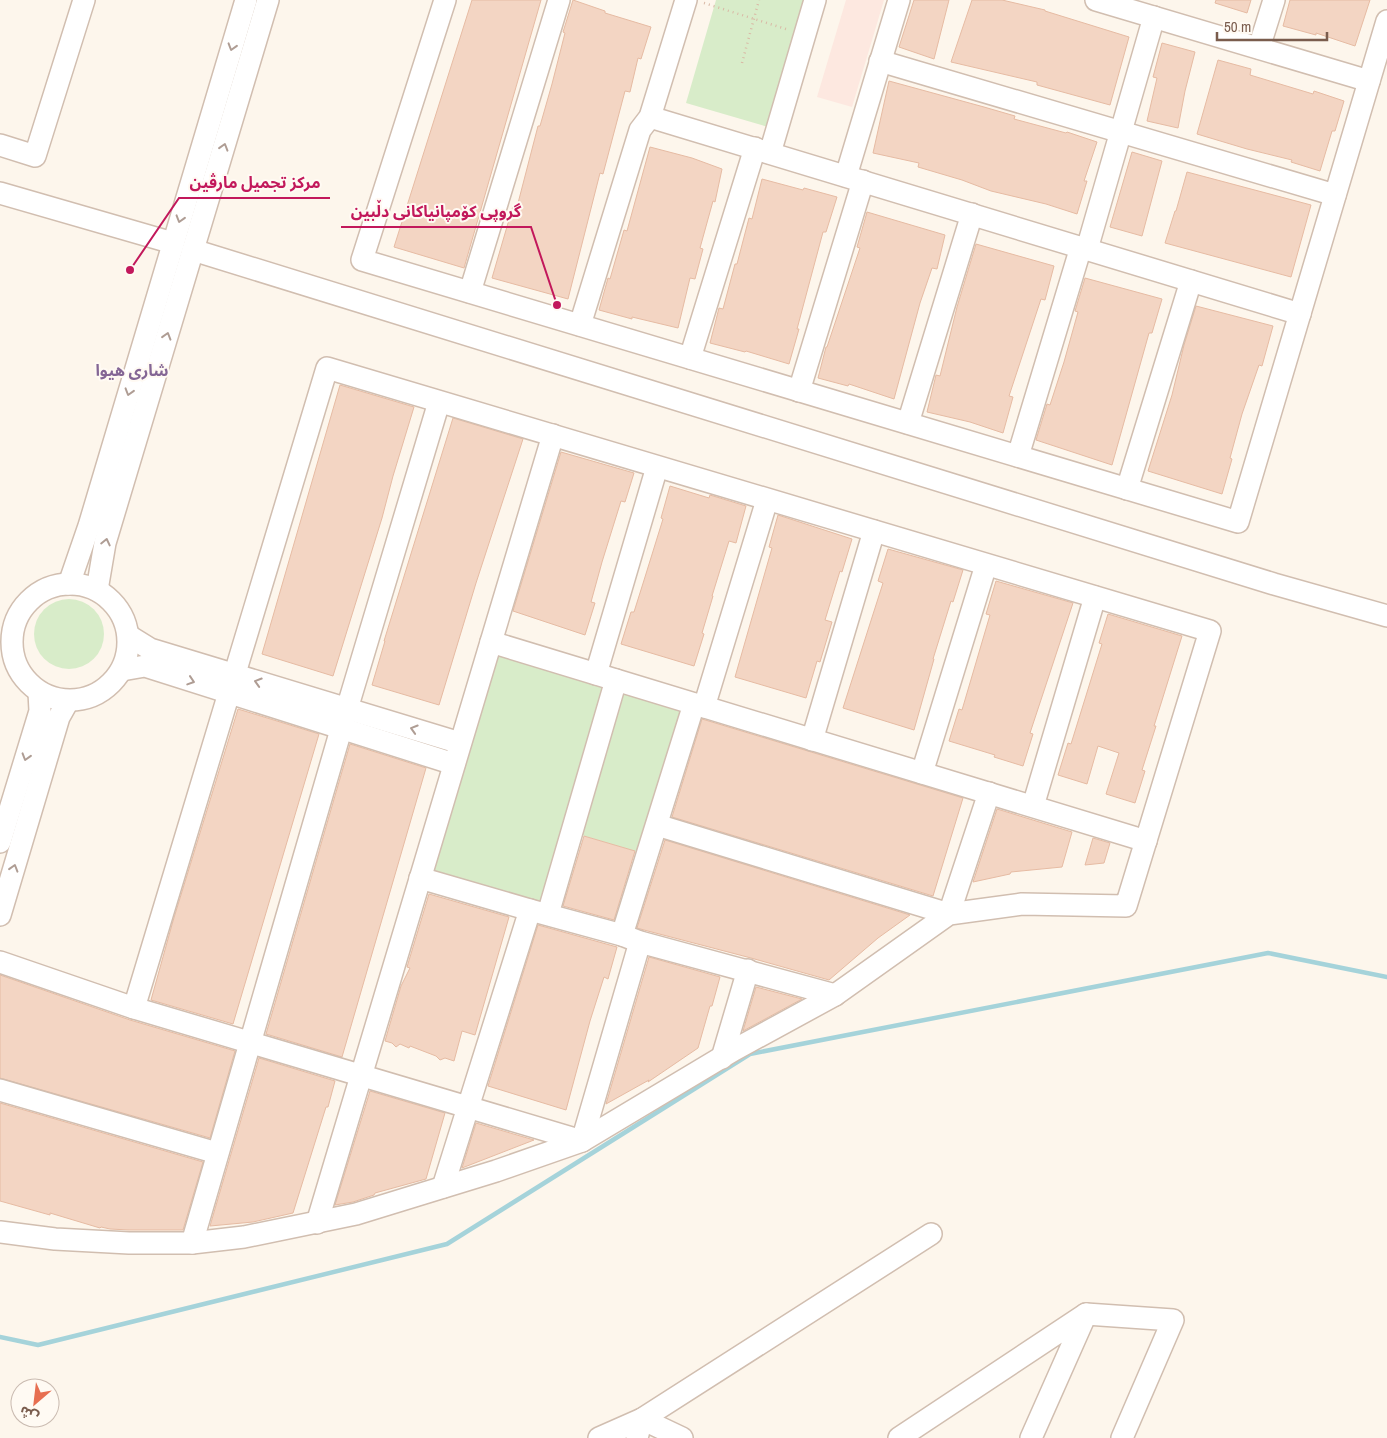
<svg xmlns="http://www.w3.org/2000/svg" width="1387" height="1438" font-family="'Archivo Narrow','Noto Sans Arabic',sans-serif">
	<rect width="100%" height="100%" fill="#fdf6ec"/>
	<!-- commercial -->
	<polygon fill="#fde8e0" points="846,0 884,0 852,107 817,97"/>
	<!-- green -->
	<g fill="#d8ecc9">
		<polygon points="716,0 804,0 768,127 686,103"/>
		<circle cx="69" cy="634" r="35"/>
		<polygon points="495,651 608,684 542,907 429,874"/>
		<polygon points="621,689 686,708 641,853 578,834"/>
	</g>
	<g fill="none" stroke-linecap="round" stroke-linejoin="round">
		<!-- stream -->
		<polyline stroke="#a5d3da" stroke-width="4.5" points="0,1337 38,1345 447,1244 750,1054 1268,953 1387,977"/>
	</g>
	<!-- building -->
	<g fill="#f3d5c3" stroke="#e6bba3">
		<polygon points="472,0 541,0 464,268 394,247"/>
		<polygon points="573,0 605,11 605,13 651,27 641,59 638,58 630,92 625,91 603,174 600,173 568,299 492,278 513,206 517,207 538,126 540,126 552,84 565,33 563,32"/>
		<polygon points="914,0 949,0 934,59 899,47"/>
		<polygon points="972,0 1002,0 1045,10 1045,11 1129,37 1110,105 1037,85 1037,82 951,62"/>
		<polygon points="1216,0 1251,0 1247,13 1215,3"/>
		<polygon points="1290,0 1370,0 1355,46 1316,33 1316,35 1283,26"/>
		<polygon points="1162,43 1195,52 1185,91 1178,128 1147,121 1157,78 1153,77"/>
		<polygon points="1218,60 1251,69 1250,75 1313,94 1314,91 1344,101 1335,131 1332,131 1320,171 1291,162 1292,160 1247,149 1197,134"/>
		<polygon points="889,81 984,107 1015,116 1014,119 1066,133 1067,132 1097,142 1084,181 1087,181 1077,214 1046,204 991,191 962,180 918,167 919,163 873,153"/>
		<polygon points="650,147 692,158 722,169 715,202 713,201 700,248 703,249 695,279 690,278 678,328 632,317 632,319 599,310 608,278 610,279 624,230 627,231"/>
		<polygon points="1132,152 1162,161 1142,236 1110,227"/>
		<polygon points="1187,172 1311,205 1291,277 1165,243 1175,211 1176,211"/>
		<polygon points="762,179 803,190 804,188 837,197 826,232 823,232 797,329 799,329 789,364 746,351 745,352 710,343 719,308 723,309 735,264 737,264 749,218 752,219"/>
		<polygon points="867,212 945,235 937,269 932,268 920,303 894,399 849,384 848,386 818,378 826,347 827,347 860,248 857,247"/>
		<polygon points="976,244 1054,266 1045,300 1041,299 1009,396 1013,397 1003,433 970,422 927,412 936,375 940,376 957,307"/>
		<polygon points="1085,278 1162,299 1152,333 1149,333 1112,465 1036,440 1047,404 1050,405 1064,362 1078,312 1075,311"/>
		<polygon points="1196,306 1273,326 1262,366 1259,365 1242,414 1230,458 1232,459 1222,494 1148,471 1172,395 1184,345"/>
		<polygon points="340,385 414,407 393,476 382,518 333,676 262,654"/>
		<polygon points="453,418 523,439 476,583 439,705 372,685 385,641 384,641"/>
		<polygon points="561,452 634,473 625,502 621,501 602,562 591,602 595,603 585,635 513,611"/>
		<polygon points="670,486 709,498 710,495 746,506 736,543 729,541 712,596 713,596 702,633 704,634 694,666 621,644 631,612 634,612 645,577 663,519 661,518"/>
		<polygon points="778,515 852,539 842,572 840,571 825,620 832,622 820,662 817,661 806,698 735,677 772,548 769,547"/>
		<polygon points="888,549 963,570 953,602 951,601 933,659 934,659 914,730 843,708 883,583 878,581"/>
		<polygon points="996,581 1073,603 1030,733 1033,734 1023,766 994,757 995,755 949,741 959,709 962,710 990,615 986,614"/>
		<polygon points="1108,614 1182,636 1154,726 1156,726 1142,770 1145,771 1135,803 1106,794 1119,753 1098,746 1087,784 1058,775 1068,743 1071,744 1102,644 1099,643"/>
		<polygon points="238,709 319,734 233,1024 151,1000 173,921"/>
		<polygon points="702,719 963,798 933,896 672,817"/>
		<polygon points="350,744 426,768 342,1057 266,1034"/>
		<polygon points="997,809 1072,832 1062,867 1011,872 1010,874 973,882"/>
		<polygon points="584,836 635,851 614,920 563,906"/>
		<polygon points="1093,838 1110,843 1104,863 1085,865"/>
		<polygon points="665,840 910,915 878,938 829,980 751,958 644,930 637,928"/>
		<polygon points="429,894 509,917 475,1035 462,1031 454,1061 445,1058 440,1060 436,1056 410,1046 409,1048 400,1044 396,1047 392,1043 385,1041 401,986 410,968 407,967"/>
		<polygon points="538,925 617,947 608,979 604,977 590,1021 566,1110 488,1086"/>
		<polygon points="649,957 720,977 712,1006 710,1006 698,1048 648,1082 649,1080 606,1104"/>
		<polygon points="0,975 130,1020 235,1051 210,1138 0,1078"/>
		<polygon points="756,987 802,999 743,1031"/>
		<polygon points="259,1058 335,1081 328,1107 326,1107 293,1213 253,1222 210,1226"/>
		<polygon points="370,1091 445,1113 426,1179 375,1193 374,1195 353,1202 335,1205"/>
		<polygon points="0,1103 203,1162 183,1230 129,1230 110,1229 101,1227 100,1228 50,1213 50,1215 0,1201"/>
		<polygon points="476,1123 534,1140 462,1168"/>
	</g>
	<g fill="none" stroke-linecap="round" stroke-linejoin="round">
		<defs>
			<g id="minor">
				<polyline points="445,0 362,260 1238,522 1387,21"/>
				<polyline points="1096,0 1369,81"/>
				<polyline points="1259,48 1274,0"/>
				<polyline points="880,61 1335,195"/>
				<polyline points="650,117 1300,314"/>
				<polyline points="0,145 35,156 84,0"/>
				<polyline points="770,153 815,0"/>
				<polyline points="846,176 899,0"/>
				<polyline points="0,193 173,243"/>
				<polyline points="1087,249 1154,17"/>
				<polyline points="193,250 1274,584 1387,616"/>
				<polyline points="470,292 559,0"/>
				<polyline points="580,325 640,130 650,117 686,0"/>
				<polyline points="690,358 755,148"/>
				<polyline points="799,391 863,181"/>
				<polyline points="908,423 972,214"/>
				<polyline points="1018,456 1081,247"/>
				<polyline points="1127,489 1191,281"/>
				<circle cx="70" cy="642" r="58"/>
				<polyline points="69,584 89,526 246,0"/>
				<polyline points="97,590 105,543 268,0"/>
				<polyline points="129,636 150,649 460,743"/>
				<polyline points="491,642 1146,841"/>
				<polyline points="122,670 145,666 454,764"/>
				<polyline points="596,674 657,467"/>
				<polyline points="704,707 767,500"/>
				<polyline points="812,740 874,531"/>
				<polyline points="922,773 986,565"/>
				<polyline points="1033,806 1095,597"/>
				<polyline points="657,825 949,914 989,793"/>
				<polyline points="0,842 40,711 39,692"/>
				<polyline points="420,878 530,910 622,935 640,942 835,995"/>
				<polyline points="548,914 616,680"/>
				<polyline points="0,915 59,717 68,701"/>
				<polyline points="622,935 694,704"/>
				<polyline points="0,962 134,1008 582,1141 640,942"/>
				<polyline points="722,1058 748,970"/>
				<polyline points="0,1090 217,1153"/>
				<polyline points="443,1187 530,910"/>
				<polyline points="317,1223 553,435"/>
				<polyline points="0,1232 55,1239 129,1243 192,1243 244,1237 356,1214 496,1171 582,1141 734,1050 835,995 949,914 1022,904 1126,906 1210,631 327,368 134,1008"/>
				<polyline points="192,1243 347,709 439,402"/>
				<polyline points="1086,1314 1173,1320 1122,1438"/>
				<polyline points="599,1438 642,1419 931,1234"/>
				<polyline points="637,1438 642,1419 682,1438"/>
				<polyline points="899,1438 1086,1314 1031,1438"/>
			</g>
		</defs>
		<!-- minor casing -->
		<use href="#minor" stroke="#d1beb0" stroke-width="24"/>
		<!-- path -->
		<g stroke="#d9b8a5" stroke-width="2.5" stroke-dasharray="1 4" stroke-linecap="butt">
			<polyline points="704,3 789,30"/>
			<polyline points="742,63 759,0"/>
		</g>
		<!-- minor -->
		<use href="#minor" stroke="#fff" stroke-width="21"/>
	</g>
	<!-- one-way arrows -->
	<defs><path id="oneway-chevron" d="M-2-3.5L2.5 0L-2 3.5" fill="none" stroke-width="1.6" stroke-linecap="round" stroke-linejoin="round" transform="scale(1.25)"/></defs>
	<g stroke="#af9d94">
		<use href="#oneway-chevron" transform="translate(232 47) rotate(107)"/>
		<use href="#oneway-chevron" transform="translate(224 147) rotate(-73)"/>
		<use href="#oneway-chevron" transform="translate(180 219) rotate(107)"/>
		<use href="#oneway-chevron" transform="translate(167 336) rotate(-73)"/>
		<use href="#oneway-chevron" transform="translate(129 392) rotate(107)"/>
		<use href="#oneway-chevron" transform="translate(106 542) rotate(-77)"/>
		<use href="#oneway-chevron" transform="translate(191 681) rotate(18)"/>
		<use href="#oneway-chevron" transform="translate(258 682) rotate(-163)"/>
		<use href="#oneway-chevron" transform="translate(414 729) rotate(-163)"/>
		<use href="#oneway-chevron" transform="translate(26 757) rotate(107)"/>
		<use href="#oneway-chevron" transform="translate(14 868) rotate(-73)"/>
	</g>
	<g text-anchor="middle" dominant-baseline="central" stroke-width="4" stroke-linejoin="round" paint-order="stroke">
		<!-- neighbourhood labels -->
		<g font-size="16" font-weight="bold" fill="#846695" stroke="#fffaf3">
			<text x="132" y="370">شاری هیوا</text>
		</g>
	</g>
	<!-- callouts -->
	<path fill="none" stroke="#c2185b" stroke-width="2" d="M130 270L179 198H330M557 305L531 227H341"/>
	<g fill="#c2185b" stroke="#fffaf3" stroke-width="2">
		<circle cx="130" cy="270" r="5"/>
		<circle cx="557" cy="305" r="5"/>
	</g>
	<g font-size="16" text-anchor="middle" font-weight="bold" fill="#c2185b" stroke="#fffaf3" stroke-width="4" stroke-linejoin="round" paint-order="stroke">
		<text x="255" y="188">مركز تجميل مارڤین</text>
		<text x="436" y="217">گروپی کۆمپانیاکانی دڵبین</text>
	</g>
	<!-- north arrow -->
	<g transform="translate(35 1403) rotate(208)"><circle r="24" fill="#fffaf3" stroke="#cabbb1"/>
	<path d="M0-4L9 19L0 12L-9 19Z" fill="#e76f51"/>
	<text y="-8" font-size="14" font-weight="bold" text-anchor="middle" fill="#7a5c4d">ش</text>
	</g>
	<!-- scale -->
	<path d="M1217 32v8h110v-8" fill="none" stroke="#7a5c4d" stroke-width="2.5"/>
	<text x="1224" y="32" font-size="15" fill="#7a5c4d" stroke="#fffaf3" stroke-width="4" paint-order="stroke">50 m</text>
</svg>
